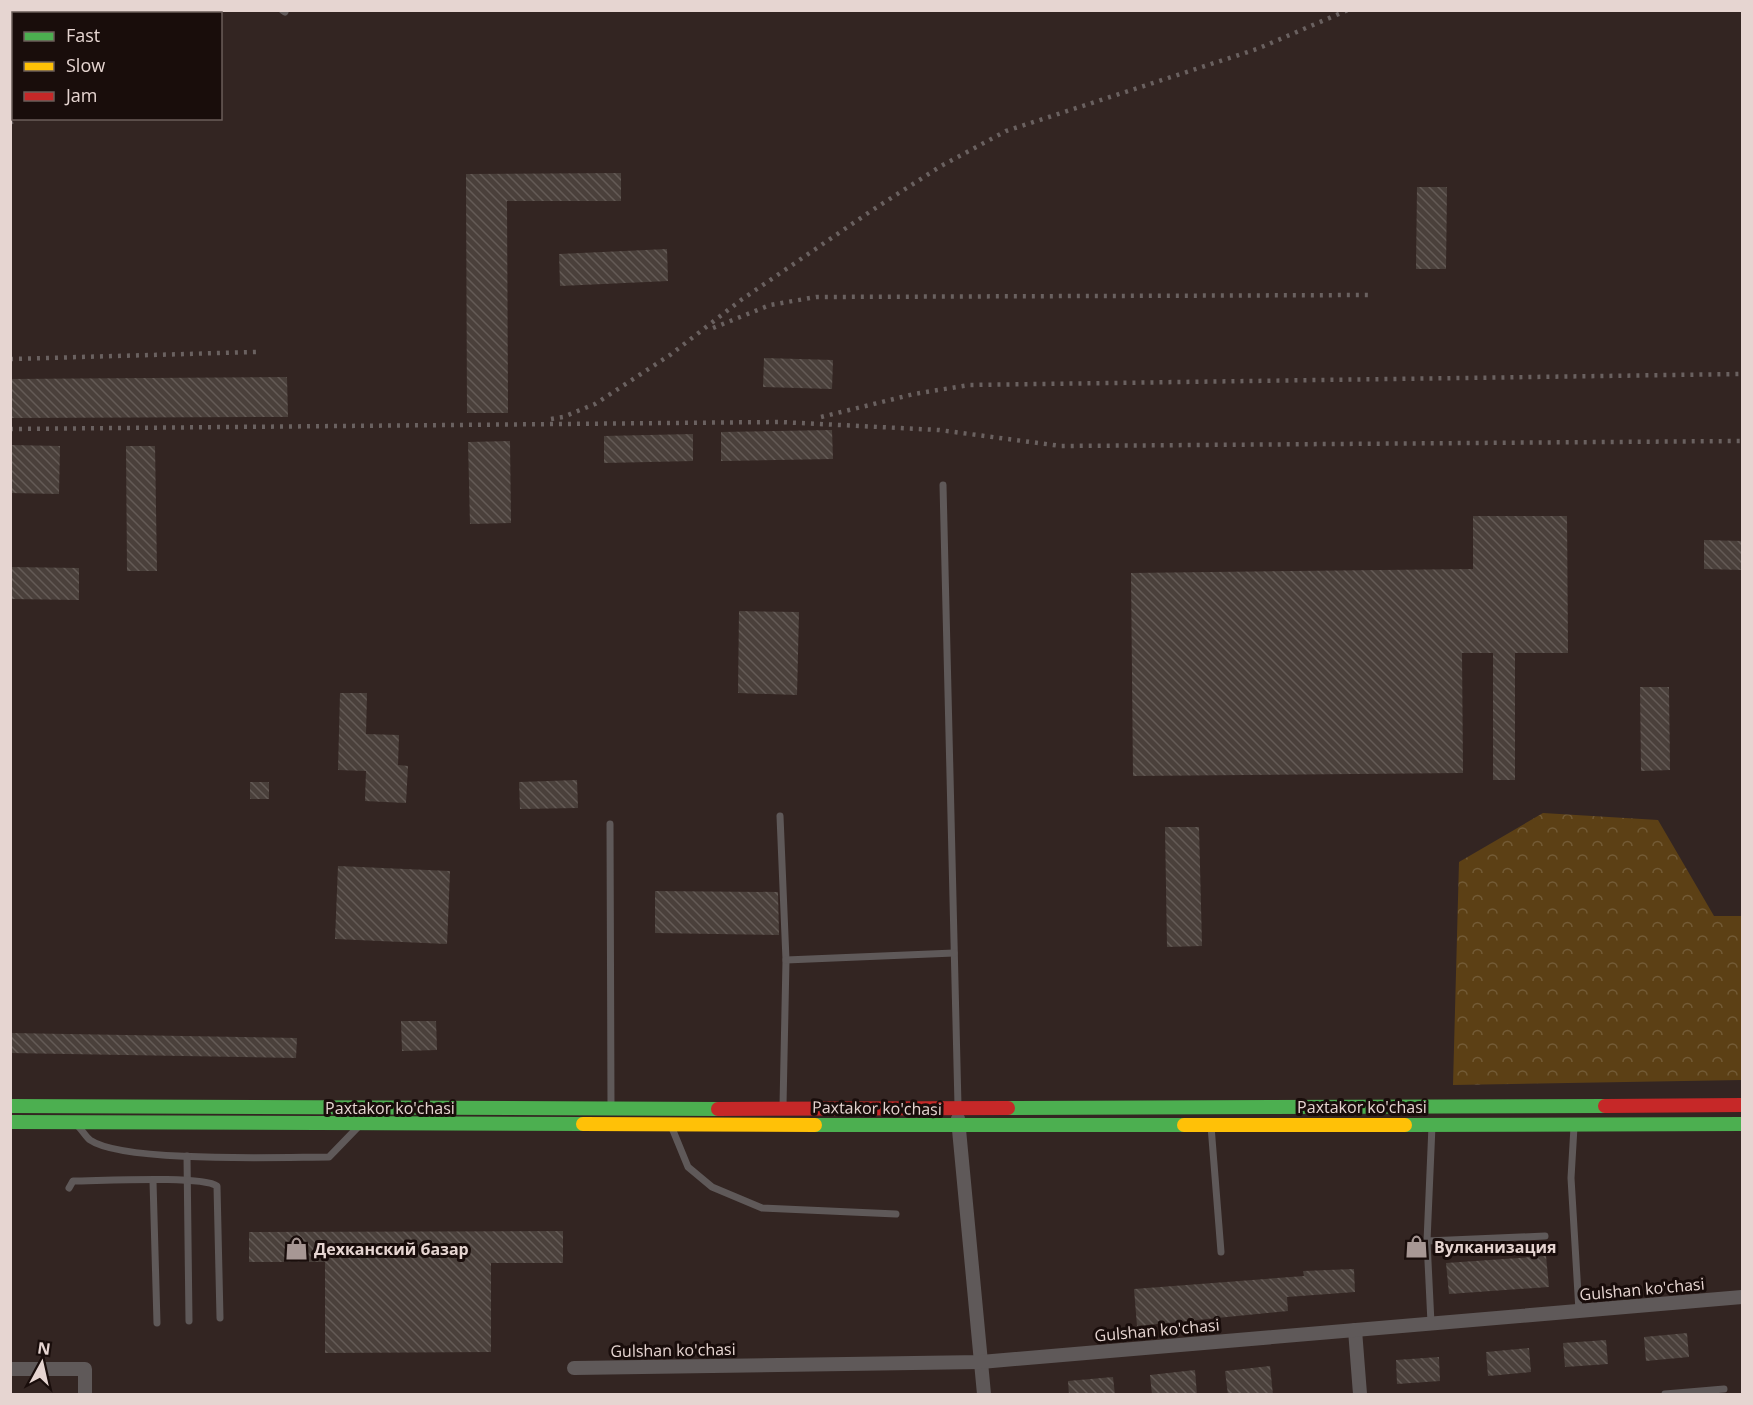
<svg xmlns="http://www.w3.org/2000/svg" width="1753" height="1405" font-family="'Open Sans',sans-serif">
	<defs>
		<pattern id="park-crowns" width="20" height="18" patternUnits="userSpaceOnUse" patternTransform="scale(1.5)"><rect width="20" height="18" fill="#5c4015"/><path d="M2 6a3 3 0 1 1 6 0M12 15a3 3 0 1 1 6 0" fill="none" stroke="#735b36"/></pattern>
		<pattern id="building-back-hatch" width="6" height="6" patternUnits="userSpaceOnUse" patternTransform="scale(1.5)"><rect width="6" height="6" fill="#4a403b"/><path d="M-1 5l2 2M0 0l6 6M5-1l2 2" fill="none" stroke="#645b56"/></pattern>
	</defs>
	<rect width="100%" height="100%" fill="#332522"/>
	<!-- park -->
	<polygon fill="url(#park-crowns)" points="1543,813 1658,820 1714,916 1742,916 1742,1080 1453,1085 1459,862"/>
	<!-- building -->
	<g fill="url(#building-back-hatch)">
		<polygon points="621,173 621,201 507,201 508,413 467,413 466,174"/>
		<polygon points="1417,187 1447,187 1446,269 1416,269"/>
		<polygon points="667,249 668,281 560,286 559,254"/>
		<polygon points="764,358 833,360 832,389 763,387"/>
		<polygon points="287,377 288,417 10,418 10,379"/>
		<polygon points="832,430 833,459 721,461 721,432"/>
		<polygon points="693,434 693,461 604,463 604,436"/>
		<polygon points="510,441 511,523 470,524 468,442"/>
		<polygon points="10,445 60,446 59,494 10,493"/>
		<polygon points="126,446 155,446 157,571 127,571"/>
		<polygon points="1473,516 1567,516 1568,653 1515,653 1515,780 1493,780 1493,653 1462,653 1463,773 1133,776 1131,573 1473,569"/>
		<polygon points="1704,540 1743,541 1743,570 1704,569"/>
		<polygon points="10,567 79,568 79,600 10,599"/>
		<polygon points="739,611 799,612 797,695 738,693"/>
		<polygon points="1640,687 1669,687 1670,770 1641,771"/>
		<polygon points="340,693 367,693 366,734 399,735 398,765 408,766 406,803 365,801 366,771 338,770"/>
		<polygon points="577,780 578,808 520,809 519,782"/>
		<rect x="250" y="782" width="19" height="17"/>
		<polygon points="1165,827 1199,827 1202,946 1167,947"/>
		<polygon points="338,866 450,871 447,944 335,939"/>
		<polygon points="655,891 778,892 779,935 655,933"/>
		<polygon points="401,1021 436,1021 437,1050 402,1051"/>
		<polygon points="10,1033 297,1038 296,1058 10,1053"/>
		<polygon points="563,1231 563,1263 491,1263 491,1352 325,1353 325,1262 249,1262 249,1232"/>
		<polygon points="1546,1256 1549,1287 1449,1294 1446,1263"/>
		<polygon points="1354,1269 1355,1292 1287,1297 1288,1311 1137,1326 1134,1289 1304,1276 1303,1271"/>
		<polygon points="1687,1333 1689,1357 1646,1361 1644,1337"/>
		<polygon points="1606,1340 1608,1364 1565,1367 1563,1343"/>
		<polygon points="1529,1348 1531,1372 1488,1376 1486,1352"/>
		<polygon points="1439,1357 1440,1381 1397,1384 1396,1360"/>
		<polygon points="1270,1366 1273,1395 1228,1395 1225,1371"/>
		<polygon points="1195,1370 1197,1395 1152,1395 1150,1375"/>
		<polygon points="1113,1377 1115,1395 1069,1395 1068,1381"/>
	</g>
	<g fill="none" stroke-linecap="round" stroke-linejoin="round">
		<!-- lane -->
		<g stroke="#5f5959" stroke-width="7">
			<polyline points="282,10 285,12"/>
			<polyline points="943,485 958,1106"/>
			<polyline points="780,816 786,960 783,1106"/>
			<polyline points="610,824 611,1106"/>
			<polyline points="786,960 954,953"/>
			<path d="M78 1126C82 1130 86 1137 90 1140 123 1163 283 1157 329 1157L358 1127"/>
			<polyline points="1211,1126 1221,1252"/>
			<polyline points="1574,1127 1571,1178 1579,1311"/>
			<polyline points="672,1128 688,1167 712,1187 762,1208 896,1214"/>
			<polyline points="187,1156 189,1321"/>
			<polyline points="153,1181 157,1323"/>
			<path d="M69 1188 73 1181C98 1181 202 1175 217 1186L220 1318"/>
			<polyline points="1427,1241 1545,1236"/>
			<polyline points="1431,1323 1427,1241 1432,1126"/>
			<polyline points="1665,1394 1724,1389"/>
		</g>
		<!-- street -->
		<g stroke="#5f5959" stroke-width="14">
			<polyline points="958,1119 984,1394"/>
			<polyline points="1355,1330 1360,1394"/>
			<polyline points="574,1368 981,1362 1742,1297"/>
			<polyline points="10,1369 85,1369 85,1394"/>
		</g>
		<!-- fast -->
		<g stroke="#4caf50" stroke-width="14">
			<polyline points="10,1106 718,1109"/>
			<polyline points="1008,1108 1605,1106"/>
			<polyline points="10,1122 583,1124"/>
			<polyline points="815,1125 1184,1125"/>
			<polyline points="1405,1125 1742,1124"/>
		</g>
		<!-- slow -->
		<g stroke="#ffc107" stroke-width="14">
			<polyline points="583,1124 815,1125"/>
			<polyline points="1184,1125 1405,1125"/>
		</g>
		<!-- jam -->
		<g stroke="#c62828" stroke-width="14">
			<polyline points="1605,1106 1742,1105"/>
			<polyline points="718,1109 1008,1108"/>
		</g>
		<!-- rail -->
		<g stroke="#6a6160" stroke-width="4.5" stroke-dasharray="3 6" stroke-linecap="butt">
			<polyline points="110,14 112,10"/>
			<polyline points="178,14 183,10"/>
			<polyline points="10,106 14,104"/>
			<polyline points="10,123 18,118"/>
			<polyline points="713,328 770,305 816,297 1370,295"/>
			<polyline points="10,359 256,352"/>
			<polyline points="821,417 914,394 969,385 1742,374"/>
			<polyline points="551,419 563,417 595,404 670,355 741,300 871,211 941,166 1006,131 1257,49 1348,10"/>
			<polyline points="10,429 780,422 939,430 1061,446 1742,441"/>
		</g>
	</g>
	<!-- icons -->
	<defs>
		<symbol id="shop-bare" viewBox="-9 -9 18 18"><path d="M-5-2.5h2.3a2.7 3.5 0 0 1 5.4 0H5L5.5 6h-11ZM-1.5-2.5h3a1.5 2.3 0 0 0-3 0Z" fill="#a79794" stroke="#190d0b" stroke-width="2.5" paint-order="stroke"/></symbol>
	</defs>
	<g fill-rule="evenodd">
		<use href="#shop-bare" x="1400" y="1230" width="33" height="33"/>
		<use href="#shop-bare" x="280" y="1232" width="33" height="33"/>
	</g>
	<g text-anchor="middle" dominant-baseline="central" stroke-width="6" stroke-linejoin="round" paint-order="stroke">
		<!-- street labels -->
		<g font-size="16" fill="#e6d5d1" stroke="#190d0b">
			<text x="1362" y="1107">Paxtakor ko'chasi</text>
			<text x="390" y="1108">Paxtakor ko'chasi</text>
			<text transform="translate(877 1108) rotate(1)">Paxtakor ko'chasi</text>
			<text transform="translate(1642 1289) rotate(-5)">Gulshan ko'chasi</text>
			<text transform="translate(1157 1330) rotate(-5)">Gulshan ko'chasi</text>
			<text transform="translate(673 1350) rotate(-1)">Gulshan ko'chasi</text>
		</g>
		<!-- poi labels -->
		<g font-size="16" font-weight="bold" fill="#e6d5d1" stroke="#190d0b" text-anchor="start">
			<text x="1434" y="1247">Вулканизация</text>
			<text x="314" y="1249">Дехканский базар</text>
		</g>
	</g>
	<!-- border -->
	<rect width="1753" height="1405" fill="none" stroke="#e6d5d1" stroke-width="24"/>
	<!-- legend -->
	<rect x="12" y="12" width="210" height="108" fill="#190d0b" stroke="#6b5d5a" stroke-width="1.5"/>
	<rect x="24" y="32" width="30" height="9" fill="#4caf50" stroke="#6b5d5a" stroke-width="1.5"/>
	<text x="66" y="42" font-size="18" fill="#e6d5d1">Fast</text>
	<rect x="24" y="62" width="30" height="9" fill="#ffc107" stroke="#6b5d5a" stroke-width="1.5"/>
	<text x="66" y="72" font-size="18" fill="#e6d5d1">Slow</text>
	<rect x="24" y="92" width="30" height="9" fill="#c62828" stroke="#6b5d5a" stroke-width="1.5"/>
	<text x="66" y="102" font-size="18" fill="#e6d5d1">Jam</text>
	<!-- north arrow -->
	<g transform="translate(42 1363) rotate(8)" stroke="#190d0b" stroke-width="4.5" paint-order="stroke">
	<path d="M0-4.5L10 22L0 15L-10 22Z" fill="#e6d5d1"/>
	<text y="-9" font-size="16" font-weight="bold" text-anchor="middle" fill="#e6d5d1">N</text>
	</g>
</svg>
